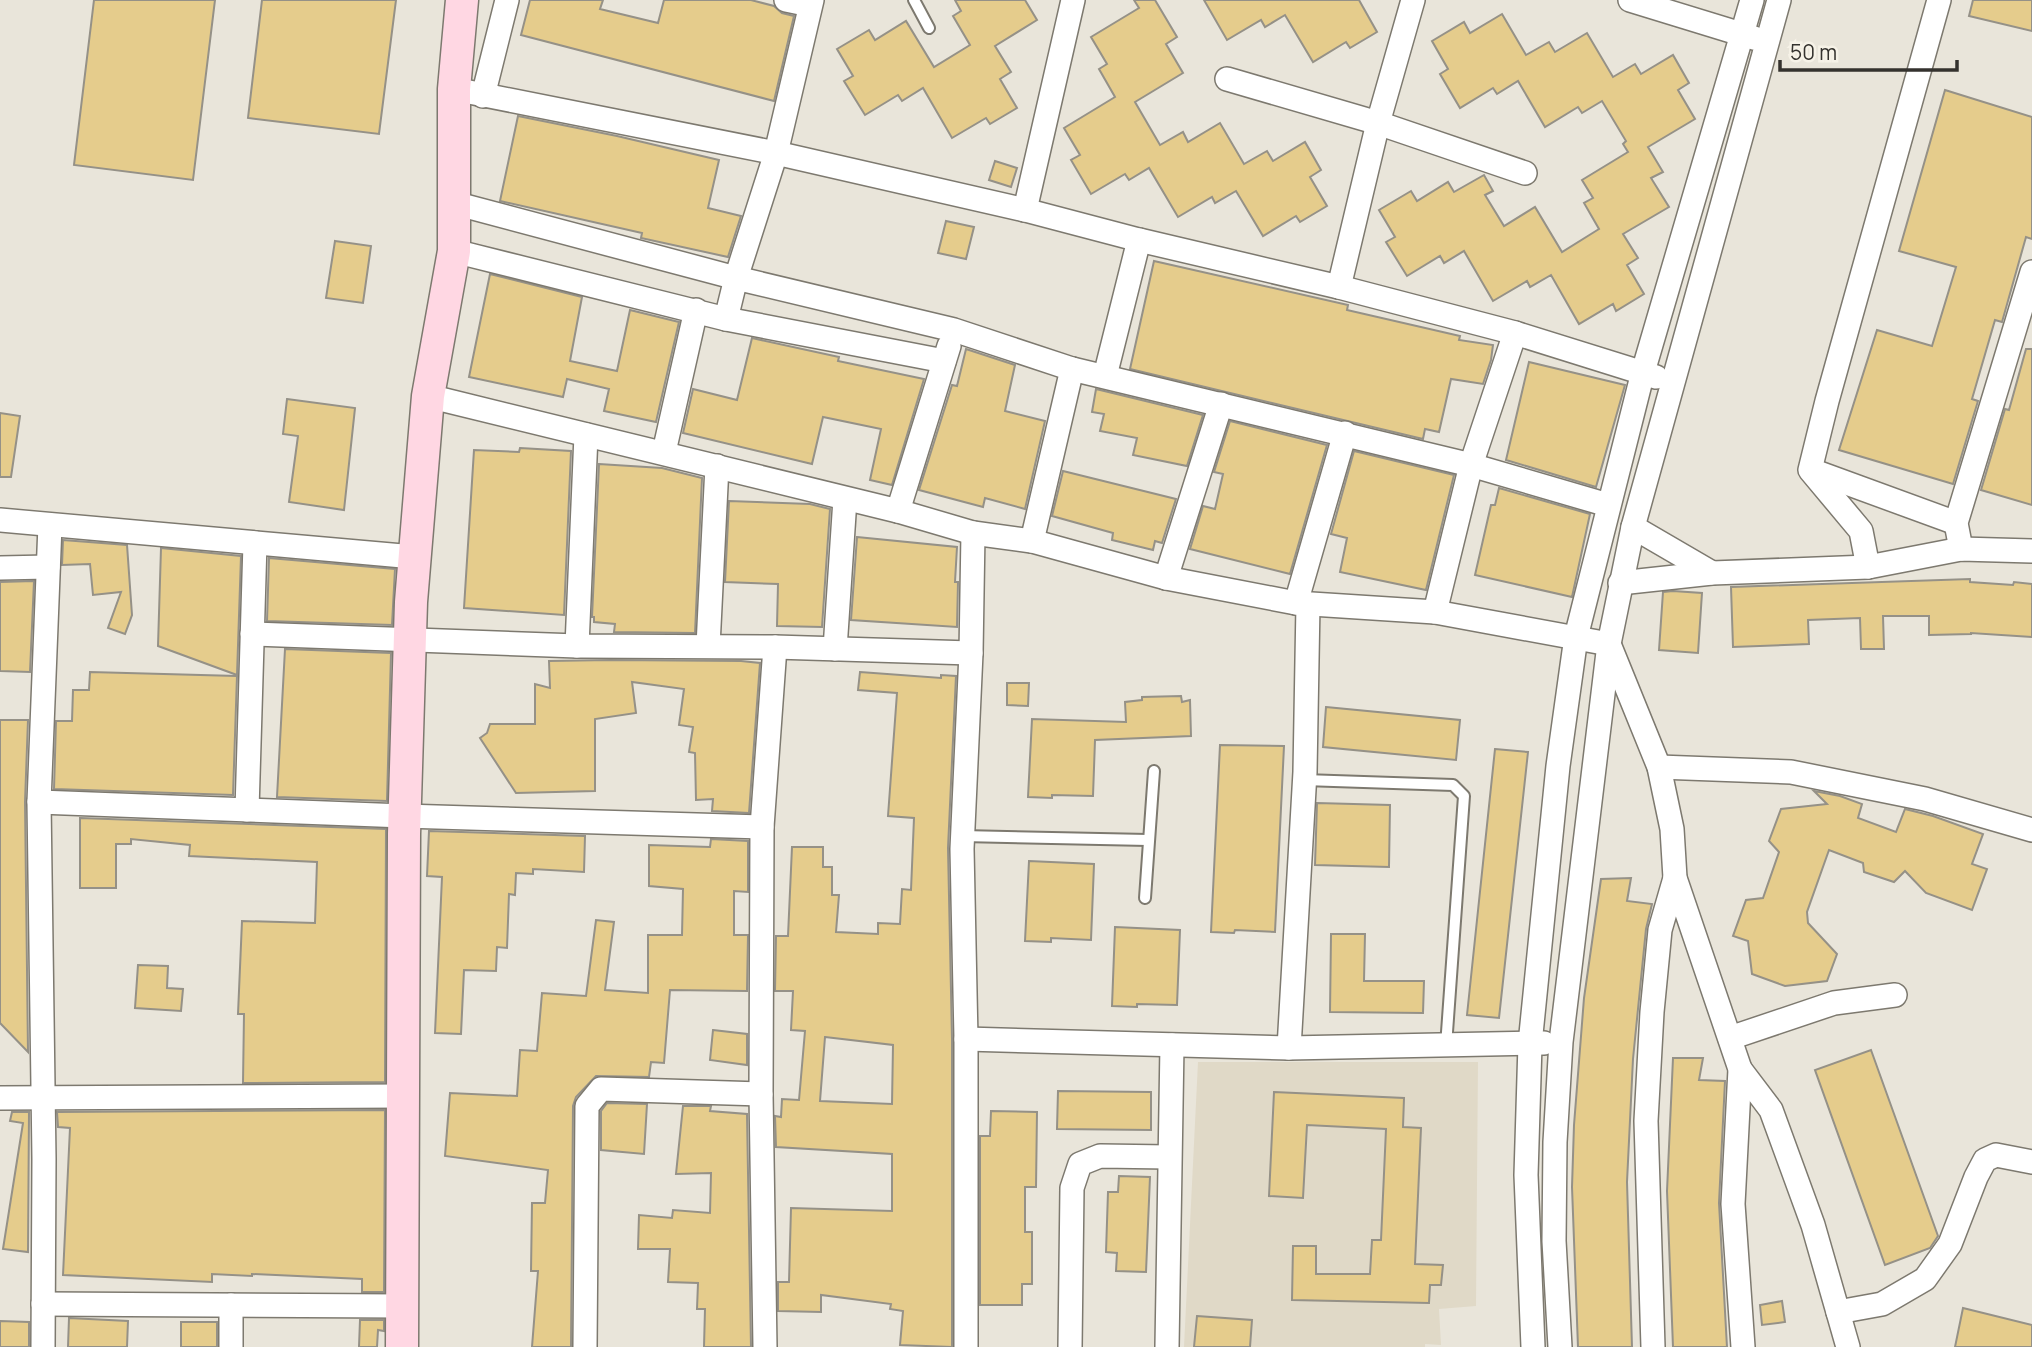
<svg xmlns="http://www.w3.org/2000/svg" width="2032" height="1347" font-family="Manrope,sans-serif">
	<rect width="100%" height="100%" fill="#e9e5da"/>
	<!-- built -->
	<polygon fill="#e0d9c7" points="1198,1062 1478,1062 1476,1306 1439,1309 1441,1345 1425,1344 1425,1347 1184,1347"/>
	<!-- building -->
	<g fill="#e5cc8c" stroke="#959187" stroke-width="2" fill-rule="evenodd">
		<polygon points="94,0 215,0 193,180 74,165"/>
		<polygon points="262,0 396,0 379,134 248,118"/>
		<polygon points="530,0 603,0 600,9 658,23 664,0 751,0 774,6 782,13 794,16 774,101 521,35"/>
		<polygon points="955,0 1025,0 1037,20 995,46 1011,72 1000,79 1017,108 990,124 986,118 952,138 923,88 902,101 898,95 865,115 844,81 853,76 837,49 869,30 875,40 906,21 934,67 970,45 953,16 961,11"/>
		<polygon points="1134,0 1155,0 1177,37 1166,44 1183,73 1135,102 1160,145 1183,132 1188,142 1220,123 1244,164 1267,151 1273,161 1305,142 1321,170 1310,177 1327,206 1300,222 1296,216 1263,236 1236,191 1215,203 1212,197 1178,217 1149,168 1129,180 1125,174 1091,194 1071,160 1080,155 1064,128 1115,97 1099,69 1107,64 1091,37 1139,8"/>
		<polygon points="1204,0 1359,0 1377,32 1350,48 1346,42 1313,62 1285,15 1265,27 1261,20 1227,40"/>
		<polygon points="1973,0 2032,0 2032,31 1969,16"/>
		<polygon points="1502,14 1526,55 1549,42 1555,52 1587,33 1613,77 1635,64 1641,74 1673,55 1689,83 1678,90 1695,119 1648,147 1663,172 1651,178 1669,207 1623,234 1638,258 1627,265 1644,294 1616,311 1613,304 1579,324 1551,275 1530,287 1527,281 1493,301 1464,251 1444,263 1440,256 1407,276 1386,242 1395,237 1379,210 1411,191 1417,201 1448,182 1454,192 1484,175 1493,191 1485,195 1504,226 1535,207 1562,252 1599,229 1584,203 1593,198 1582,180 1628,152 1623,144 1626,141 1602,101 1582,113 1578,107 1545,127 1518,81 1497,94 1493,88 1460,108 1440,74 1448,69 1432,41 1464,22 1470,33"/>
		<polygon points="1945,90 2032,117 2032,239 2026,237 2002,322 1995,320 1972,399 1978,401 1953,484 1839,450 1877,330 1932,346 1956,267 1899,251"/>
		<polygon points="518,116 617,136 719,160 708,208 741,216 728,257 641,238 642,233 500,201"/>
		<polygon points="995,161 1017,168 1011,187 989,180"/>
		<polygon points="946,221 974,227 966,259 938,253"/>
		<polygon points="335,241 371,246 363,303 326,298"/>
		<polygon points="1154,261 1348,305 1347,310 1460,336 1459,340 1493,345 1491,360 1483,384 1451,379 1439,432 1425,429 1423,439 1130,369"/>
		<polygon points="490,274 582,297 570,361 617,371 630,310 679,322 656,422 604,411 609,389 567,379 563,397 469,377"/>
		<polygon points="752,338 839,357 838,361 924,379 892,485 870,480 881,429 823,417 812,464 683,433 693,389 737,400"/>
		<polygon points="966,349 1015,365 1005,411 1045,421 1025,509 985,498 983,507 919,490 952,385 957,386"/>
		<polygon points="2026,349 2032,349 2032,505 1981,490 2005,409 2009,410"/>
		<polygon points="1529,362 1625,385 1596,487 1506,460"/>
		<polygon points="1096,389 1203,415 1187,466 1133,455 1137,438 1100,431 1104,414 1092,412"/>
		<polygon points="287,399 355,408 344,510 289,502 298,436 283,434"/>
		<polygon points="0,413 20,416 11,477 0,477"/>
		<polygon points="1230,421 1327,445 1290,574 1190,549 1203,506 1215,509 1223,474 1214,472"/>
		<polygon points="520,448 571,451 564,615 464,608 474,450 519,452"/>
		<polygon points="1354,451 1454,475 1426,590 1340,572 1347,538 1331,534"/>
		<polygon points="599,464 662,468 702,478 695,633 614,632 615,624 594,622 594,617 592,617"/>
		<polygon points="1063,471 1176,499 1162,543 1155,541 1153,550 1112,540 1113,533 1052,516"/>
		<polygon points="1499,488 1590,514 1572,597 1475,575 1491,505 1495,505"/>
		<polygon points="729,501 810,504 830,509 822,627 777,626 778,584 725,582"/>
		<polygon points="857,537 957,547 955,582 958,582 957,627 851,620"/>
		<polygon points="63,540 127,545 132,615 125,634 108,628 121,592 93,595 90,564 62,565"/>
		<polygon points="161,548 241,556 237,675 158,646"/>
		<polygon points="269,558 395,569 392,625 267,621"/>
		<polygon points="1970,579 1970,582 2013,585 2014,582 2032,584 2032,637 1971,633 1971,634 1929,635 1929,616 1883,616 1884,649 1861,649 1860,618 1808,620 1809,644 1733,647 1731,587"/>
		<polygon points="34,581 30,672 0,671 0,582"/>
		<polygon points="1673,591 1702,593 1698,653 1659,650 1663,592"/>
		<polygon points="285,649 391,653 387,801 277,797"/>
		<polygon points="610,660 741,661 760,663 749,813 712,811 713,799 696,800 695,753 689,752 693,727 679,725 684,689 632,682 636,713 595,719 595,791 516,793 480,738 487,733 490,724 535,724 535,684 550,688 549,661"/>
		<polygon points="90,672 237,676 233,795 54,789 56,721 72,721 73,690 89,690"/>
		<path d="M860 672 941 678V675L956 676 948 848 952 1039V1347L900 1345 903 1311 890 1309 891 1304 821 1295V1312L778 1311V1282H789L791 1208 892 1211V1154L776 1147 775 1116 781 1117 782 1099 799 1100 805 1031 791 1030 793 991H775L776 936H788L792 847H823V867H832V895H839L836 932 878 934V923L900 924 902 889 911 890 914 818 888 816 897 693 858 690ZM825 1037 893 1045 892 1104 820 1101Z"/>
		<polygon points="1007,683 1029,683 1028,706 1007,705"/>
		<polygon points="1181,696 1182,702 1190,700 1191,736 1095,740 1093,796 1052,795 1052,798 1028,797 1032,719 1126,722 1125,702 1142,700 1142,697"/>
		<polygon points="1326,707 1460,720 1456,760 1323,747"/>
		<polygon points="0,720 28,720 25,802 28,1052 0,1023"/>
		<polygon points="1220,745 1284,746 1275,932 1235,930 1234,933 1211,932"/>
		<polygon points="1495,749 1528,752 1499,1018 1467,1015"/>
		<polygon points="1814,791 1840,796 1862,804 1858,818 1896,832 1905,809 1933,816 1983,834 1972,864 1987,869 1972,910 1926,893 1905,871 1894,882 1864,872 1863,863 1829,850 1807,912 1808,923 1837,954 1827,981 1785,986 1752,974 1748,941 1733,936 1746,900 1763,898 1779,852 1769,841 1781,809 1827,804"/>
		<polygon points="1317,803 1390,805 1389,867 1315,865"/>
		<polygon points="80,818 386,829 385,1082 243,1083 244,1014 238,1014 242,921 315,923 317,862 189,856 190,845 131,839 131,844 116,844 116,888 80,888"/>
		<polygon points="429,831 585,836 584,872 533,869 533,874 516,873 515,895 509,894 507,948 497,947 496,971 464,970 461,1034 435,1033 442,877 427,876"/>
		<polygon points="711,839 748,841 748,892 734,891 734,935 748,935 747,991 670,990 664,1063 651,1062 649,1077 596,1076 576,1097 573,1106 571,1347 532,1347 538,1271 531,1271 532,1203 545,1203 548,1170 445,1156 450,1093 517,1096 520,1050 537,1051 542,993 586,996 596,920 614,922 605,990 648,993 648,935 682,935 683,889 649,886 649,845 710,847"/>
		<polygon points="1029,861 1094,864 1091,940 1051,938 1051,942 1025,941"/>
		<polygon points="1631,878 1627,901 1652,904 1646,929 1633,1059 1627,1182 1632,1347 1578,1347 1572,1187 1574,1125 1584,998 1601,879"/>
		<polygon points="1115,927 1180,930 1177,1005 1137,1004 1137,1007 1112,1006"/>
		<polygon points="1331,934 1365,934 1364,981 1424,981 1423,1013 1330,1012"/>
		<polygon points="138,965 168,966 167,988 183,989 181,1011 135,1008"/>
		<polygon points="713,1030 747,1034 747,1065 710,1060"/>
		<polygon points="1871,1050 1938,1236 1930,1248 1885,1265 1815,1070"/>
		<polygon points="1673,1058 1703,1058 1699,1080 1725,1081 1719,1203 1727,1347 1673,1347 1667,1191"/>
		<polygon points="1058,1091 1151,1092 1151,1130 1057,1129"/>
		<polygon points="1274,1092 1404,1098 1403,1127 1421,1128 1415,1264 1443,1265 1441,1285 1430,1285 1429,1303 1292,1300 1293,1246 1316,1246 1316,1274 1370,1274 1372,1240 1381,1240 1386,1129 1307,1125 1303,1198 1269,1196"/>
		<polygon points="607,1103 647,1104 644,1154 601,1150 601,1111"/>
		<polygon points="683,1106 711,1106 710,1111 747,1114 751,1347 704,1347 705,1309 697,1309 698,1283 668,1282 670,1249 638,1249 639,1215 672,1218 673,1210 710,1213 711,1173 676,1174"/>
		<polygon points="385,1110 384,1292 362,1292 362,1279 252,1274 252,1276 212,1274 212,1282 63,1275 70,1128 58,1127 57,1112"/>
		<polygon points="991,1111 1037,1112 1036,1187 1025,1187 1025,1232 1032,1232 1032,1284 1022,1284 1022,1305 980,1305 980,1136 990,1136"/>
		<polygon points="12,1112 29,1112 28,1252 3,1249 23,1123 10,1121"/>
		<polygon points="1119,1176 1150,1177 1146,1272 1116,1271 1117,1253 1106,1252 1108,1192 1118,1192"/>
		<polygon points="1782,1301 1785,1322 1762,1325 1760,1305"/>
		<polygon points="1963,1308 2032,1325 2032,1347 1955,1347"/>
		<polygon points="1197,1316 1252,1320 1250,1347 1194,1347"/>
		<polygon points="69,1318 128,1321 127,1347 68,1347"/>
		<polygon points="360,1320 384,1320 384,1331 378,1330 377,1347 359,1347"/>
		<polygon points="0,1321 29,1322 29,1347 0,1347"/>
		<rect x="181" y="1322" width="36" height="25"/>
	</g>
	<g fill="none" stroke-linecap="round" stroke-linejoin="round">
		<defs>
			<g id="lane">
				<polyline points="914,0 929,28"/>
				<polyline points="1304,780 1453,785 1464,796 1446,1046"/>
				<polyline points="962,836 1148,840"/>
				<polyline points="1145,898 1154,771"/>
			</g>
			<g id="street">
				<polyline points="786,0 810,5"/>
				<polyline points="1630,0 1754,38"/>
				<polyline points="1227,79 1378,123 1525,173"/>
				<polyline points="454,89 776,153 1025,210 1139,240 1339,287 1515,333 1656,377"/>
				<polyline points="483,96 507,0"/>
				<polyline points="454,203 736,278 954,330 1072,369 1471,465 1608,505"/>
				<polyline points="1025,210 1073,0"/>
				<polyline points="454,251 726,319 944,361"/>
				<polyline points="1339,287 1378,123 1413,0"/>
				<polyline points="726,319 736,278 776,153 812,0"/>
				<polyline points="1105,376 1139,240"/>
				<polyline points="428,396 898,511 973,533 1032,541 1166,578 1296,603 1435,612 1609,644 1659,767 1672,829 1675,878 1740,1069 1733,1204 1743,1347"/>
				<polyline points="664,452 696,310"/>
				<polyline points="1811,470 1956,523"/>
				<polyline points="898,511 949,346"/>
				<polyline points="0,520 414,557"/>
				<polyline points="1633,527 1712,573"/>
				<polyline points="1032,541 1072,369"/>
				<polyline points="1961,549 1956,523 2032,272"/>
				<polyline points="1868,567 1861,531 1810,470 1827,401 1939,0"/>
				<polyline points="0,568 48,567"/>
				<polyline points="1166,578 1221,404"/>
				<polyline points="1620,583 1712,573 1868,567 1961,549 2032,551"/>
				<polyline points="1296,603 1345,433"/>
				<polyline points="1435,612 1471,465 1515,333"/>
				<polyline points="252,634 577,646 775,647 971,653"/>
				<polyline points="577,646 586,435"/>
				<polyline points="708,646 717,466"/>
				<polyline points="835,649 845,499"/>
				<polyline points="1659,767 1791,772 1925,799 2032,830"/>
				<polyline points="39,802 404,816 762,827"/>
				<polyline points="247,810 255,543"/>
				<polyline points="1730,1038 1834,1003 1895,995"/>
				<polyline points="966,1039 1289,1048 1544,1043"/>
				<polyline points="1289,1048 1305,772 1308,604"/>
				<polyline points="1740,1069 1771,1110 1813,1225 1848,1347"/>
				<polyline points="0,1098 403,1096"/>
				<polyline points="43,1304 402,1306"/>
				<polyline points="231,1305 231,1347"/>
				<polyline points="1838,1312 1882,1304 1925,1279 1950,1244 1976,1177 1985,1160 1996,1155 2032,1162"/>
				<polyline points="43,1347 44,1159 39,802 50,525"/>
				<polyline points="585,1347 587,1106 601,1089 761,1094"/>
				<polyline points="765,1347 761,1094 762,827 775,647"/>
				<polyline points="966,1347 966,1039 962,849 971,653 973,533"/>
				<polyline points="1070,1347 1072,1188 1080,1164 1100,1156 1169,1157"/>
				<polyline points="1167,1347 1172,1045"/>
				<polyline points="1533,1347 1526,1175 1530,1044 1558,766 1576,637 1643,372 1752,0"/>
				<polyline points="1560,1347 1554,1241 1555,1142 1561,1042 1609,644 1633,527 1779,0"/>
				<polyline points="1653,1347 1646,1121 1652,1012 1660,930 1675,878"/>
			</g>
			<polyline id="secondary" points="402,1347 404,834 411,602 428,396 454,251 454,89 462,0"/>
		</defs>
		<!-- lane casing -->
		<use href="#lane" stroke="#7d796f" stroke-width="14"/>
		<!-- street casing -->
		<use href="#street" stroke="#7d796f" stroke-width="26"/>
		<!-- secondary casing -->
		<use href="#secondary" stroke="#7d796f" stroke-width="35"/>
		<!-- lane -->
		<use href="#lane" stroke="#fff" stroke-width="10"/>
		<!-- street -->
		<use href="#street" stroke="#fff" stroke-width="23"/>
		<!-- secondary -->
		<use href="#secondary" stroke="#ffd7e3" stroke-width="32"/>
	</g>
	<!-- scale -->
	<path d="M1780 60v10h177v-10" fill="none" stroke="#34322e" stroke-width="3.5"/>
	<text x="1790" y="60" font-size="21" fill="#34322e" stroke="#f6f2e7" stroke-width="5" paint-order="stroke">50 m</text>
</svg>
